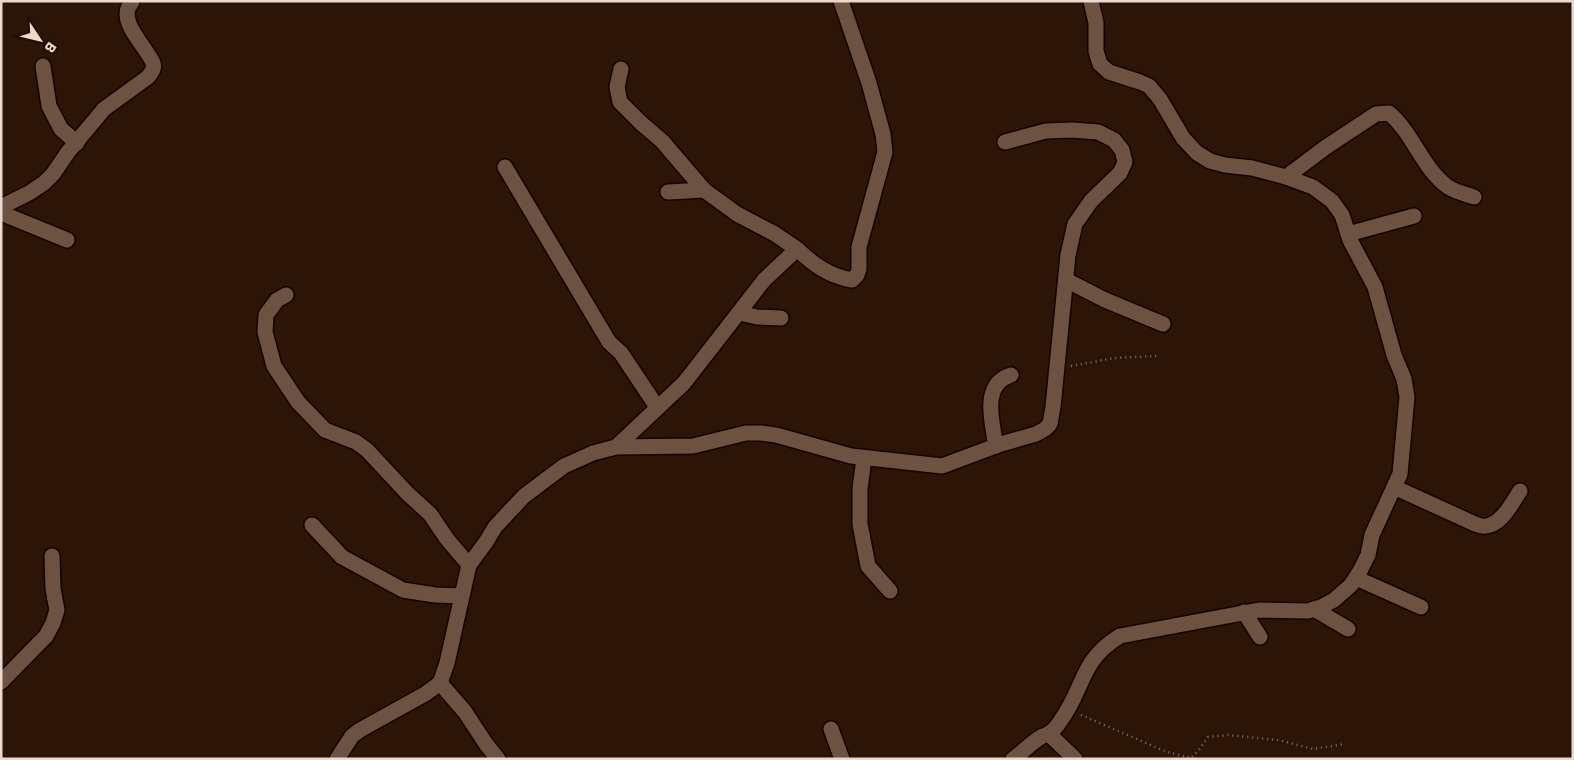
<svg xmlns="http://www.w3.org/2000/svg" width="1574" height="760" font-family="'IBM Plex Sans',sans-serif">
	<rect width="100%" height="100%" fill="#2c1507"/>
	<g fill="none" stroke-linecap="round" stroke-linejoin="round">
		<defs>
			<g id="minor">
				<polyline points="43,66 49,106 61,129 77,143"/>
				<polyline points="621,69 617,87 620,102 641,123 662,141 704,190 737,214 775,234 797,249"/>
				<polyline points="505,167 609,342 621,353 657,407"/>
				<path d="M1286 177 1326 147 1376 114 1389 113C1413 133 1422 168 1448 187 1456 192 1465 194 1474 197"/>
				<polyline points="668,192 704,190"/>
				<path d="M1 207 29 193 44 183 53 174 68 152 104 109 148 77C151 73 155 69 153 63 147 47 115 20 132 2"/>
				<polyline points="1,213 67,240"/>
				<polyline points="1348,234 1414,216"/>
				<polyline points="1066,280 1105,300 1163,324"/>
				<polyline points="286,295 277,300 266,315 265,332 274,366 298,402 325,430 356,442 367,450 407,493 430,514 447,539 469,565"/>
				<polyline points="740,313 757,317 781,318"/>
				<path d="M996 446C992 422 981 384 1011 375"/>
				<path d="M616 447 684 383 764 280 797 249C814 265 829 276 852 280L857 275 859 269V247L885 152 883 134 869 83 841 1"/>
				<polyline points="864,458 860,489 860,524 868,566 890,591"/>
				<path d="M1394 487 1475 524C1478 525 1483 527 1486 526 1502 524 1512 503 1520 491"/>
				<polyline points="312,525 342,557 403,590 435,595 462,596"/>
				<polyline points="1356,578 1421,607"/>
				<polyline points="1314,609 1348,629"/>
				<polyline points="1244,612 1260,637"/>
				<polyline points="1,682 46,636 53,623 57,610 53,589 52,556"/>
				<polyline points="831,729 842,759"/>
				<polyline points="1049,734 1075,759"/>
				<polyline points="337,759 352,736 360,730 425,694 440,683"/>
				<polyline points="498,759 486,744 465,712 440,683 447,663 469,565 486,542 495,527 524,496 564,466 593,453 616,447 693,446 746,433 761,433 776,435 851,456 942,466 1001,444 1036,434 1045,429 1050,424 1053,407 1068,255 1075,224 1091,201 1120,173 1125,162 1122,150 1114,140 1098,132 1072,130 1046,131 1005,142"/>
				<path d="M1013 759C1023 752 1031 743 1041 737 1043 735 1045 736 1048 734 1053 731 1058 725 1061 720 1085 687 1080 660 1120 636L1259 610 1308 611 1321 607 1334 600 1351 585 1360 571 1368 555 1372 535 1400 474 1407 397 1404 379 1394 355 1375 287 1350 240 1342 215 1332 201 1313 187 1286 177 1252 168 1225 165 1210 161 1197 153 1183 138 1160 99 1149 86 1140 82 1109 72 1100 64 1096 51V23L1091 1"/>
			</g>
		</defs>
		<!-- minor casing -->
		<use href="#minor" stroke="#130200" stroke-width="18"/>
		<!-- path -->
		<g stroke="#857165" stroke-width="2.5" stroke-dasharray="1 4" stroke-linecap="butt">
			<polyline points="1071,366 1114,358 1157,356"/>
			<polyline points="1081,715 1167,752 1191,758 1199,750 1208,737 1228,735 1278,740 1313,749 1345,744"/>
		</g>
		<!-- minor -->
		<use href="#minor" stroke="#6d5242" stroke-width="15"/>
	</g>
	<!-- border -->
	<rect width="1574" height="760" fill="none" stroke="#e9d9d0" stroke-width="5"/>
	<!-- north arrow -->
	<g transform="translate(40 40) rotate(125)" stroke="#220c01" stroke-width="4" paint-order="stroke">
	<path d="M0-4L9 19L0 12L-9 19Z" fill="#e9d9d0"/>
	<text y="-8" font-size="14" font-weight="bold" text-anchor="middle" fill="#e9d9d0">B</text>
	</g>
</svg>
